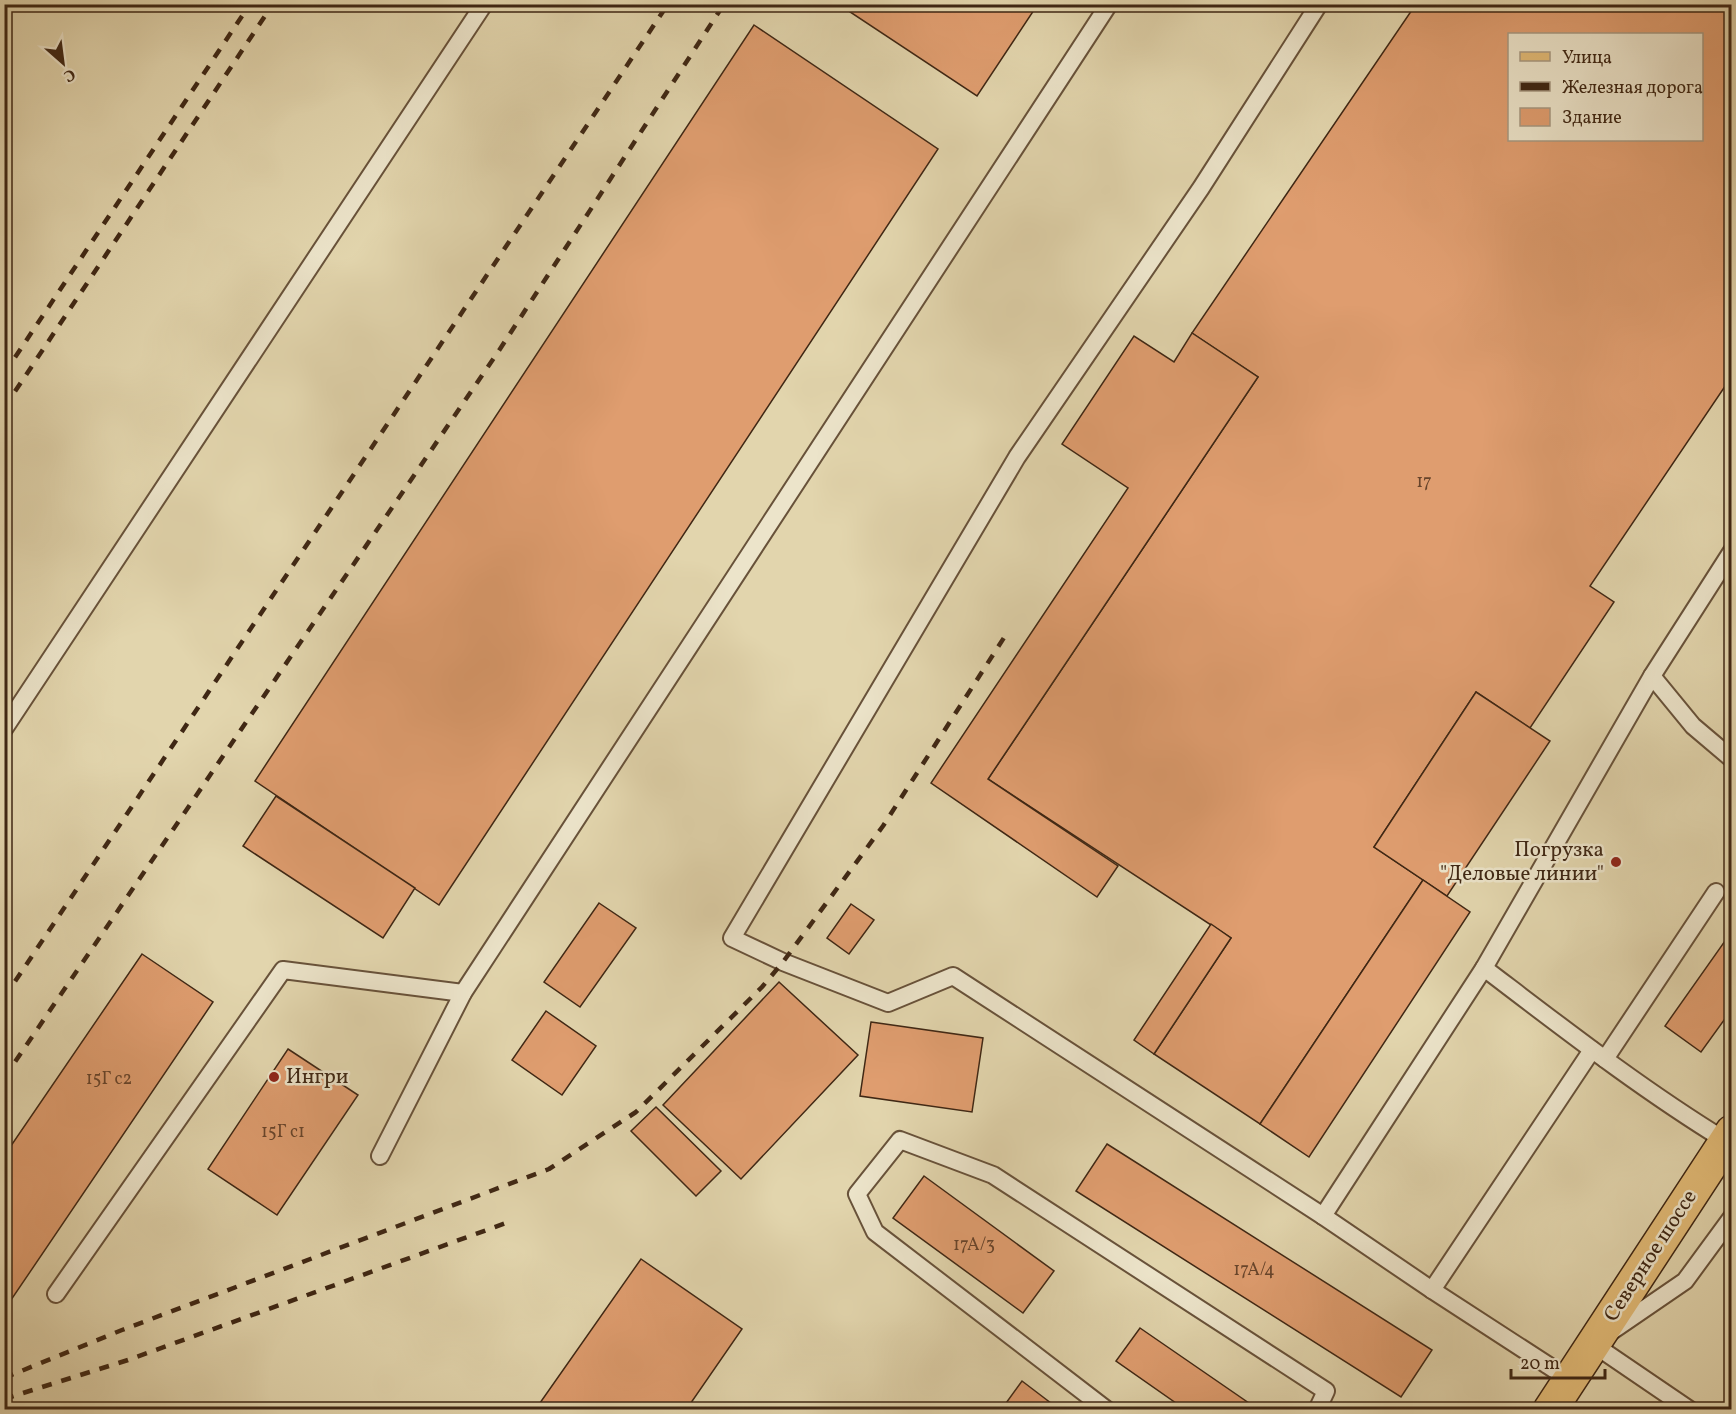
<svg xmlns="http://www.w3.org/2000/svg" width="1736" height="1414" font-family="Vollkorn,serif">
	<rect width="100%" height="100%" fill="#e2d5ad"/>
	<filter id="stains"><feTurbulence type="fractalNoise" baseFrequency=".00333" numOctaves="4"/><feColorMatrix values="0 0 0 0 .2 0 0 0 0 .09 0 0 0 0 .02 0 0 0 .5 -.17"/></filter>
	<radialGradient id="worn" r=".72"><stop offset=".6" stop-color="#630" stop-opacity="0"/><stop offset="1" stop-color="#630" stop-opacity=".3"/></radialGradient>
	<!-- building -->
	<g fill="#df9d6f" stroke="#3f2714" stroke-width="1.5" fill-rule="evenodd">
		<polygon points="838,4 1038,4 977,96"/>
		<path d="M1416 4H1732V376L1590 586 1614 602 1530 728 1476 692 1374 847 1423 880 1260 1124 1154 1054 1231 938 988 779 1258 377 1192 333ZM1510 34H1702V140H1510Z"/>
		<polygon points="754,25 938,149 439,905 255,781"/>
		<polygon points="1192,333 1258,377 988,779 1118,866 1097,897 931,783 1128,488 1062,444 1134,336 1174,362"/>
		<polygon points="1476,692 1550,741 1447,896 1374,847"/>
		<polygon points="276,796 415,888 383,938 243,846"/>
		<polygon points="1423,880 1470,912 1309,1157 1260,1124"/>
		<polygon points="599,903 636,928 580,1007 544,982"/>
		<polygon points="851,904 874,920 849,954 827,938"/>
		<polygon points="1211,924 1231,938 1154,1054 1134,1040"/>
		<polygon points="1732,931 1732,1009 1701,1052 1665,1026"/>
		<polygon points="142,954 213,1002 11,1300 4,1295 4,1156"/>
		<polygon points="779,982 858,1055 741,1179 663,1105"/>
		<polygon points="546,1011 596,1046 562,1095 512,1060"/>
		<polygon points="871,1022 983,1038 972,1112 860,1096"/>
		<polygon points="288,1049 358,1095 277,1215 208,1169"/>
		<polygon points="656,1107 721,1171 696,1196 631,1131"/>
		<polygon points="1107,1144 1432,1350 1401,1397 1076,1191"/>
		<polygon points="924,1176 1054,1271 1023,1313 893,1218"/>
		<polygon points="641,1259 742,1329 686,1410 535,1410"/>
		<polygon points="1140,1328 1259,1410 1186,1410 1116,1361"/>
		<polygon points="1022,1381 1060,1410 1001,1410"/>
	</g>
	<g fill="none" stroke-linecap="round" stroke-linejoin="round">
		<defs>
			<g id="service">
				<polyline points="1319,4 1201,188 1017,457 732,938 783,962 888,1003 953,976 1323,1216 1432,1290 1569,1379"/>
				<polyline points="1652,676 1693,726 1732,759"/>
				<polyline points="4,729 484,4"/>
				<path d="M1484 968C1563 1028 1641 1089 1726 1141"/>
				<polyline points="1605,1059 1716,892"/>
				<polyline points="380,1156 463,993 1109,4"/>
				<polyline points="1323,1216 1484,968 1652,676 1732,551"/>
				<polyline points="1432,1290 1592,1050"/>
				<polyline points="56,1294 283,970 463,993"/>
				<polyline points="1107,1410 875,1232 857,1194 900,1140 993,1175 1326,1391 1317,1410"/>
				<polyline points="1690,1410 1593,1344 1685,1281 1732,1217"/>
			</g>
			<polyline id="primary" points="1550,1410 1732,1132"/>
		</defs>
		<!-- service casing -->
		<use href="#service" stroke="#68523a" stroke-width="20"/>
		<!-- primary casing -->
		<use href="#primary" stroke="#3f2714" stroke-width="36"/>
		<!-- service -->
		<use href="#service" stroke="#ece4ca" stroke-width="16"/>
		<!-- primary -->
		<use href="#primary" stroke="#e1ba76" stroke-width="33"/>
		<!-- rail -->
		<g stroke="#3f2714" stroke-width="4.5" stroke-dasharray="10 10" stroke-linecap="butt">
			<polyline points="4,374 250,4"/>
			<polyline points="4,408 273,4"/>
			<polyline points="4,998 668,4"/>
			<polyline points="4,1078 500,349 724,4"/>
			<polyline points="4,1378 122,1330 549,1169 636,1112 762,987 783,962 883,826 1007,633"/>
			<polyline points="4,1399 128,1360 506,1223"/>
		</g>
	</g>
	<!-- markers -->
	<g fill="#8f2418" stroke="#ece4ca" stroke-width="2">
		<circle cx="1616" cy="862" r="6"/>
		<circle cx="274" cy="1077" r="6"/>
	</g>
	<g text-anchor="middle" dominant-baseline="central" stroke-width="5" stroke-linejoin="round" paint-order="stroke">
		<!-- number labels -->
		<g font-size="18" fill="#67442b">
			<text x="1424" y="482">17</text>
			<text x="109" y="1079">15Г с2</text>
			<text x="283" y="1132">15Г с1</text>
			<text x="974" y="1245">17А/3</text>
			<text x="1254" y="1270">17А/4</text>
		</g>
		<!-- poi labels -->
		<g font-size="21" fill="#3f2714" stroke="#ece4ca" text-anchor="end">
			<text x="1604" y="850">Погрузка<tspan x="1604" dy="24">"Деловые линии"</tspan></text>
			<text x="286" y="1077" text-anchor="start">Ингри</text>
		</g>
		<!-- street labels -->
		<g font-size="21" fill="#3f2714" stroke="#ece4ca">
			<text transform="translate(1651 1256) rotate(-57)">Северное шоссе</text>
		</g>
	</g>
	<!-- margin -->
	<rect width="1736" height="1414" fill="none" stroke="#e2d5ad" stroke-width="24"/>
	<rect x="6" y="6" width="1724" height="1402" fill="none" stroke="#3f2714" stroke-width="3"/>
	<rect x="12" y="12" width="1712" height="1390" fill="none" stroke="#3f2714" stroke-width="1.5"/>
	<!-- legend -->
	<rect x="1508" y="33" width="195" height="108" fill="#ece4ca" stroke="#a79881" stroke-width="1.5"/>
	<rect x="1520" y="52" width="30" height="9" fill="#e1ba76" stroke="#a79881" stroke-width="1.5"/>
	<text x="1562" y="63" font-size="18" fill="#3f2714">Улица</text>
	<rect x="1520" y="82" width="30" height="9" fill="#3f2714" stroke="#a79881" stroke-width="1.5"/>
	<text x="1562" y="93" font-size="18" fill="#3f2714">Железная дорога</text>
	<rect x="1520" y="108" width="30" height="18" fill="#df9d6f" stroke="#a79881" stroke-width="1.5"/>
	<text x="1562" y="123" font-size="18" fill="#3f2714">Здание</text>
	<!-- north arrow -->
	<g transform="translate(63 63) rotate(152)" stroke="#ece4ca" stroke-width="4.5" paint-order="stroke">
	<path d="M0-4.5L10 22L0 15L-10 22Z" fill="#3f2714"/>
	<text y="-9" font-size="16" font-weight="bold" text-anchor="middle" fill="#3f2714">С</text>
	</g>
	<!-- scale -->
	<path d="M1511 1369v9h94v-9" fill="none" stroke="#3f2714" stroke-width="3"/>
	<text x="1520" y="1369" font-size="18" fill="#3f2714" stroke="#ece4ca" stroke-width="4.5" paint-order="stroke">20 m</text>
	<rect width="100%" height="100%" filter="url(#stains)"/>
	<rect width="100%" height="100%" fill="url(#worn)"/>
</svg>
